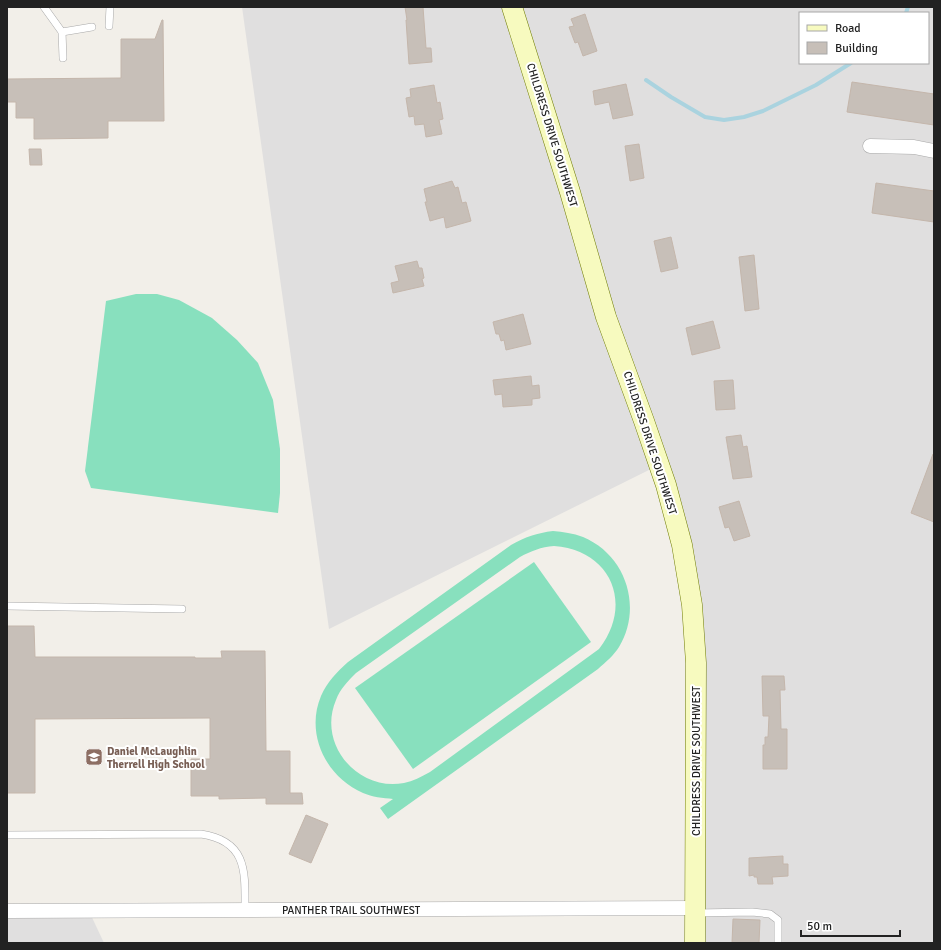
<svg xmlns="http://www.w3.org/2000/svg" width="941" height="950" font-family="Signika,sans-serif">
	<rect width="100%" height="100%" fill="#f2efe9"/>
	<!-- residential -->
	<g fill="#e0dfdf" fill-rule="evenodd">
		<path d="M242 7H934V943H695L697 581 659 465 329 629ZM800 13H928V63H800Z"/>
		<polygon points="7,909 88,909 104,943 7,943"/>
	</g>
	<!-- pitch -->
	<g fill="#88e0be" fill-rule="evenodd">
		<polygon points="136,294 157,294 179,300 212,318 237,340 258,363 273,400 280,449 280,493 278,513 91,488 85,471 106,301"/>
		<path d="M553 531C563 532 573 533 583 537 626 555 643 607 619 647 614 655 606 662 598 669L388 819 380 808 393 799C383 798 372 797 363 793 326 777 305 734 321 696 327 682 337 672 348 662L511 545C525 537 537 533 553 531ZM554 546C611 550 634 604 599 649L430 772C421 777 413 781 404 783 358 792 317 744 336 700 340 689 348 681 356 673L520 557C531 551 541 547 554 546Z"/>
		<polygon points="534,562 591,642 413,769 355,688"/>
	</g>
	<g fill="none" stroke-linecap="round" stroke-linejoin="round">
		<!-- stream -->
		<g stroke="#aad3df" stroke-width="4">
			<polyline points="906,13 908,7"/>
			<polyline points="646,80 671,97 705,117 724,120 744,117 763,111 816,85 851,63"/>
		</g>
	</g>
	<!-- building -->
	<g fill="#c7bfb8" stroke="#c4b6ab">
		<polygon points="405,7 423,7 426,48 431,48 432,62 409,64 406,20 407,20"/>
		<polygon points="585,14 597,51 583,56 578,42 575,43 569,27 574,26 571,19"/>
		<polygon points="162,20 163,20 164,121 108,121 108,138 34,139 34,118 16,118 16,102 7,102 7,79 121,78 121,39 155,39"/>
		<polygon points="852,82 934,94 934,125 847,112"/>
		<polygon points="626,84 633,115 613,119 609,102 595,105 593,91"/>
		<polygon points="434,85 437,103 440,102 443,119 439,120 442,134 426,137 424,124 415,125 414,116 409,117 406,98 411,97 410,89"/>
		<polygon points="639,144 644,178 630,181 625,146"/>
		<polygon points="29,149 41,149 42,165 30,165"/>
		<polygon points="452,181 455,188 458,187 462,203 466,202 471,221 446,228 444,217 430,221 425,202 427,202 424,189"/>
		<polygon points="876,183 934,191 934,222 872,213"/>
		<polygon points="671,237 678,268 661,272 654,241"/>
		<polygon points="754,255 759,309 745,311 739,257"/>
		<polygon points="417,261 419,268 422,268 424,278 422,279 424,286 393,293 391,283 399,281 395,266"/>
		<polygon points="523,314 531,344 506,350 504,340 501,341 499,334 496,334 493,322"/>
		<polygon points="713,321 720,348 692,355 686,328"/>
		<polygon points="531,376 532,386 539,385 540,398 532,399 532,405 503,407 502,394 495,395 493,380"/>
		<polygon points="733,380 735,409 716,410 714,381"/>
		<polygon points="741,435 743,447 747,446 752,477 733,479 726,437"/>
		<polygon points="933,454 934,454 934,522 911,513"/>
		<polygon points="739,501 750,536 734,541 729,527 725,528 719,507"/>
		<polygon points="7,626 34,626 35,657 195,657 195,658 222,658 221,651 265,651 266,751 290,751 290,793 302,793 303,804 266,804 266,798 219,799 219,796 191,796 191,759 210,759 210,718 35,719 35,793 7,793"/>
		<polygon points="762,676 784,676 785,690 780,690 781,729 787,729 787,769 763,769 763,745 765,745 765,737 768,737 769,716 763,716"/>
		<polygon points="306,815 328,824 311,863 289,854"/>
		<polygon points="783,856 783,864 788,864 788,876 772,877 773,884 758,884 757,877 754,877 754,875 749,876 749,858"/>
		<polygon points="733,919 760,920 759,943 732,943"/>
	</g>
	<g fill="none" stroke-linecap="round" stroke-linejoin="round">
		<defs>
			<g id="lane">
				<polyline points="44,7 62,32 63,58"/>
				<polyline points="109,26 110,7"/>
				<polyline points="62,32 92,27"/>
				<polyline points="7,606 182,609"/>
				<path d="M7 835 201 834C248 841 245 873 245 910"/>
				<polyline points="697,913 752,912 770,914 778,920 778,943"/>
			</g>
			<g id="street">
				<polyline points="870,146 914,147 934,151"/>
				<polyline points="7,911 695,908"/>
			</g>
			<polyline id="secondary" points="512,7 570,192 606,317 644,421 666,485 682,545 692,605 696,663 695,943"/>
		</defs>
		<!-- lane casing -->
		<use href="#lane" stroke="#a9a9a9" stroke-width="8"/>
		<!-- street casing -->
		<use href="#street" stroke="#a9a9a9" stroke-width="15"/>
		<!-- secondary casing -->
		<use href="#secondary" stroke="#707d05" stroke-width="21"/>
		<!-- lane -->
		<use href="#lane" stroke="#fff" stroke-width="7"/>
		<!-- street -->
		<use href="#street" stroke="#fff" stroke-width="14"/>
		<!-- secondary -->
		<use href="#secondary" stroke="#f7fabf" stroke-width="20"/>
	</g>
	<!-- icons -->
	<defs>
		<symbol id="school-square" viewBox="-11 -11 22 22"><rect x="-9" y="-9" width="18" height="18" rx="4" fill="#8d6e63" stroke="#fff"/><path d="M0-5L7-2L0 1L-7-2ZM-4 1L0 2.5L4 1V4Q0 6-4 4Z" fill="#fff"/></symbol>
	</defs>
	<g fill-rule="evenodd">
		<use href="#school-square" x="84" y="747" width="20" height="20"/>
	</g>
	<g text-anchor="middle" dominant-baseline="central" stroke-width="4" stroke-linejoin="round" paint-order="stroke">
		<!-- street labels -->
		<g font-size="11" fill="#222" stroke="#fff">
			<text transform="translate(552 135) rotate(73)">CHILDRESS DRIVE SOUTHWEST</text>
			<text transform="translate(650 443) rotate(72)">CHILDRESS DRIVE SOUTHWEST</text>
			<text transform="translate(696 761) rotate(-90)">CHILDRESS DRIVE SOUTHWEST</text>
			<text x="351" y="910">PANTHER TRAIL SOUTHWEST</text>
		</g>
		<!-- education labels -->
		<g font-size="11" font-weight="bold" fill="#785e54" stroke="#fff" text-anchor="start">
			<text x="107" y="751">Daniel McLaughlin<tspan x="107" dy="13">Therrell High School</tspan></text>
		</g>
	</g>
	<!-- border -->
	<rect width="941" height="950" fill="none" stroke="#222222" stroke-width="16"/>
	<!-- legend -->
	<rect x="799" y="12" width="130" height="52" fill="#ffffff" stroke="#a7a7a7"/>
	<rect x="807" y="25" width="20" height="6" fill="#f7fabf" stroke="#a7a7a7"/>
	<text x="835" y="32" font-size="12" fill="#222222">Road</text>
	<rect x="807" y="42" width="20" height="12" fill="#c7bfb8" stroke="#a7a7a7"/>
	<text x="835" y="52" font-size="12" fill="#222222">Building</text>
	<!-- scale -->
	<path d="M801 930v6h99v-6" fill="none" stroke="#222222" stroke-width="2"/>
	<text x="807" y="930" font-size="12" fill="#222222" stroke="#ffffff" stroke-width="3" paint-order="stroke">50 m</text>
</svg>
